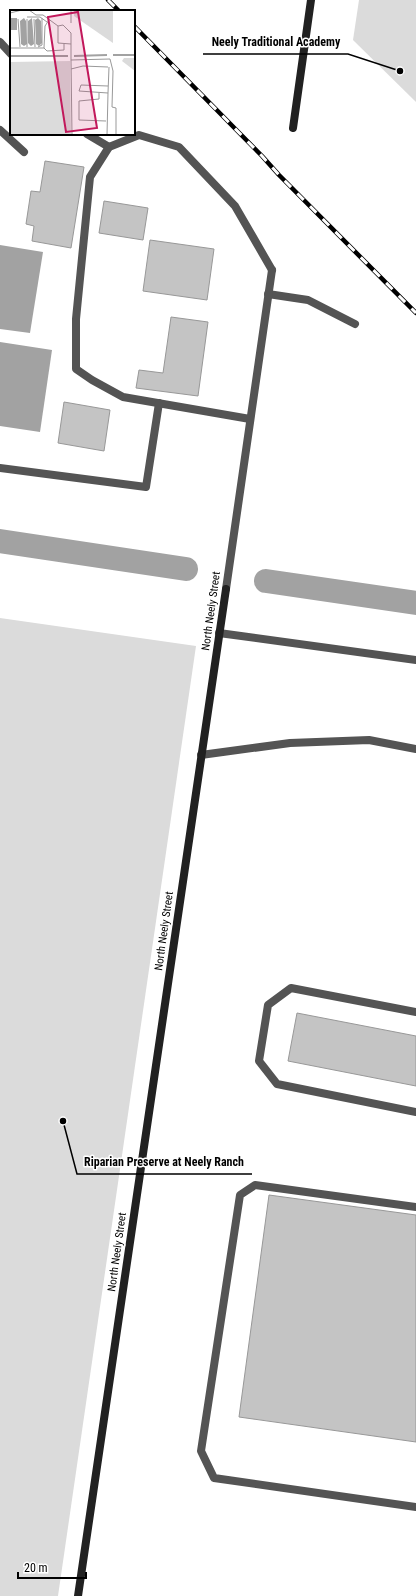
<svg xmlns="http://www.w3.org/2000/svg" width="416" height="1596" font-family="'Roboto Condensed',sans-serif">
	<rect width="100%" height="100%" fill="#fff"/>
	<!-- green -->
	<g fill="#dbdbdb">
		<polygon points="359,0 416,0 416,102 353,40"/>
		<polygon points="0,618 196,646 58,1596 0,1596"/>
	</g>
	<!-- water -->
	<g fill="#a2a2a2">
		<polygon points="0,245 43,252 30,333 0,329"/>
		<polygon points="0,342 52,350 40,432 0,426"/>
	</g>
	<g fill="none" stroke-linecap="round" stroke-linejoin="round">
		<!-- canal -->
		<g stroke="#a2a2a2" stroke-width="24">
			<polyline points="0,541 186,569"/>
			<polyline points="266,581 416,603"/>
		</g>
	</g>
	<!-- building -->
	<g fill="#c4c4c4" stroke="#989898">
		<polygon points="45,161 84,167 71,248 32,241 34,226 26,224 31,191 40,192"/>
		<polygon points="104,201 148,208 143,240 99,233"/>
		<polygon points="150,240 214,249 207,300 143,291"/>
		<polygon points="171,317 208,322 198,396 136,388 139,370 163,373"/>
		<polygon points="64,402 110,410 104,451 58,443"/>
		<polygon points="297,1013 416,1036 416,1086 288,1061"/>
		<polygon points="269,1195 416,1215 416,1442 239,1417"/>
	</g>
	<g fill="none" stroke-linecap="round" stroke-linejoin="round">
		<!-- lane -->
		<g stroke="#545454" stroke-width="8">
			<polyline points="0,42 11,54"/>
			<polyline points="0,130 24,152"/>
			<polyline points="87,134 109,147"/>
			<polyline points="268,294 308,300 355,324"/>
			<polyline points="250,419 123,397 92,380 76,369 76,319 90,177 109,147 139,135 179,147 235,206 272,270"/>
			<polyline points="0,468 146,487 159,403"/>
			<polyline points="219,633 416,660"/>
			<polyline points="201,755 290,743 369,740 416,749"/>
			<polyline points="416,1012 291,988 268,1005 259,1061 277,1084 416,1112"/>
			<polyline points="416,1207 255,1185 240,1195 201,1451 214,1478 416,1507"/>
		</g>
		<!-- street -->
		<polyline stroke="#545454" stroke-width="8" points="226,589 272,270"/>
		<!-- secondary -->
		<g stroke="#212121" stroke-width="8">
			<polyline points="293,128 311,0"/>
			<polyline points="78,1596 226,589"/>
		</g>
		<defs>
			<g id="rail">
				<polyline points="108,0 119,11"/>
				<polyline points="134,26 262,156 279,175 416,313"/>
			</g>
		</defs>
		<!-- rail casing -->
		<use href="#rail" stroke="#000" stroke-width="4.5"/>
		<!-- rail -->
		<use href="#rail" stroke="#fff" stroke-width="3" stroke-dasharray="9" stroke-linecap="butt"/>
	</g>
	<g text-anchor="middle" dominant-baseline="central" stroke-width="3" stroke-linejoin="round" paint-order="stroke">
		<!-- street labels -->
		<g font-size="11" fill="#000" stroke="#fff">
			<text transform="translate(211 611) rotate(-82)">North Neely Street</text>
			<text transform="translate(164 931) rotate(-82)">North Neely Street</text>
			<text transform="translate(117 1252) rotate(-82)">North Neely Street</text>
		</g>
	</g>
	<!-- overview -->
	<g transform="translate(10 10)">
		<rect width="125" height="125" fill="#fff"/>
		<path d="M64 0H103V33L64 6ZM114 48H125V61L112 51ZM60 51 61 125H0V52Z" fill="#dbdbdb"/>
		<path d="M0 8H7V20H0ZM14 8 16 11 17 34 14 36 11 34 10 11ZM22 8 24 34 21 36 18 33V11ZM28 8 31 11 32 33 29 36 26 34 25 10Z" fill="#a2a2a2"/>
		<path fill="none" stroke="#a2a2a2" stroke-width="2" d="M103 45H125M0 46H58M64 46 97 45"/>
		<path fill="none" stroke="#999" stroke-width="1" d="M19 0 26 5H33L48 16M61 0V13M0 3 12 0M17 7H30L37 12M8 9 10 37M17 9V37M24 9 25 37M61 34 48 33V16L53 15 61 23V50L62 125M28 37 32 35V8M0 38H34L35 16 39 10M34 38 37 41 54 40V34M61 50 100 49 103 61 102 97 106 98V125M61 59 73 56 98 57M98 76 71 75 69 81 98 83 99 57M89 83V89L69 91V110L96 111M97 125 98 83"/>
		<path fill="#c2185b" fill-opacity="0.15" stroke="#c2185b" stroke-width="2" d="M68 2 87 118 56 122 38 7Z"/>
		<rect width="125" height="125" fill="none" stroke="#000" stroke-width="2"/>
	</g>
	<!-- callouts -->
	<path fill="none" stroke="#000" stroke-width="1.5" d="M400 71L348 54H203M63 1121L77 1174H252"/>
	<g fill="#000" stroke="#fff" stroke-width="1.5">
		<circle cx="400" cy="71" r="4"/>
		<circle cx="63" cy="1121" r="4"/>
	</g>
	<g font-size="12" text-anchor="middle" font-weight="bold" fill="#000" stroke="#fff" stroke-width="3" stroke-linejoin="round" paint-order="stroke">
		<text x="276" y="46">Neely Traditional Academy</text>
		<text x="164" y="1166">Riparian Preserve at Neely Ranch</text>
	</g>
	<!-- scale -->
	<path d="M18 1572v6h68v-6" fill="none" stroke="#000000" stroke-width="2"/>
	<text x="24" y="1572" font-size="12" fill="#000000" stroke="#ffffff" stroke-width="3" paint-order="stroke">20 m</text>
</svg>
